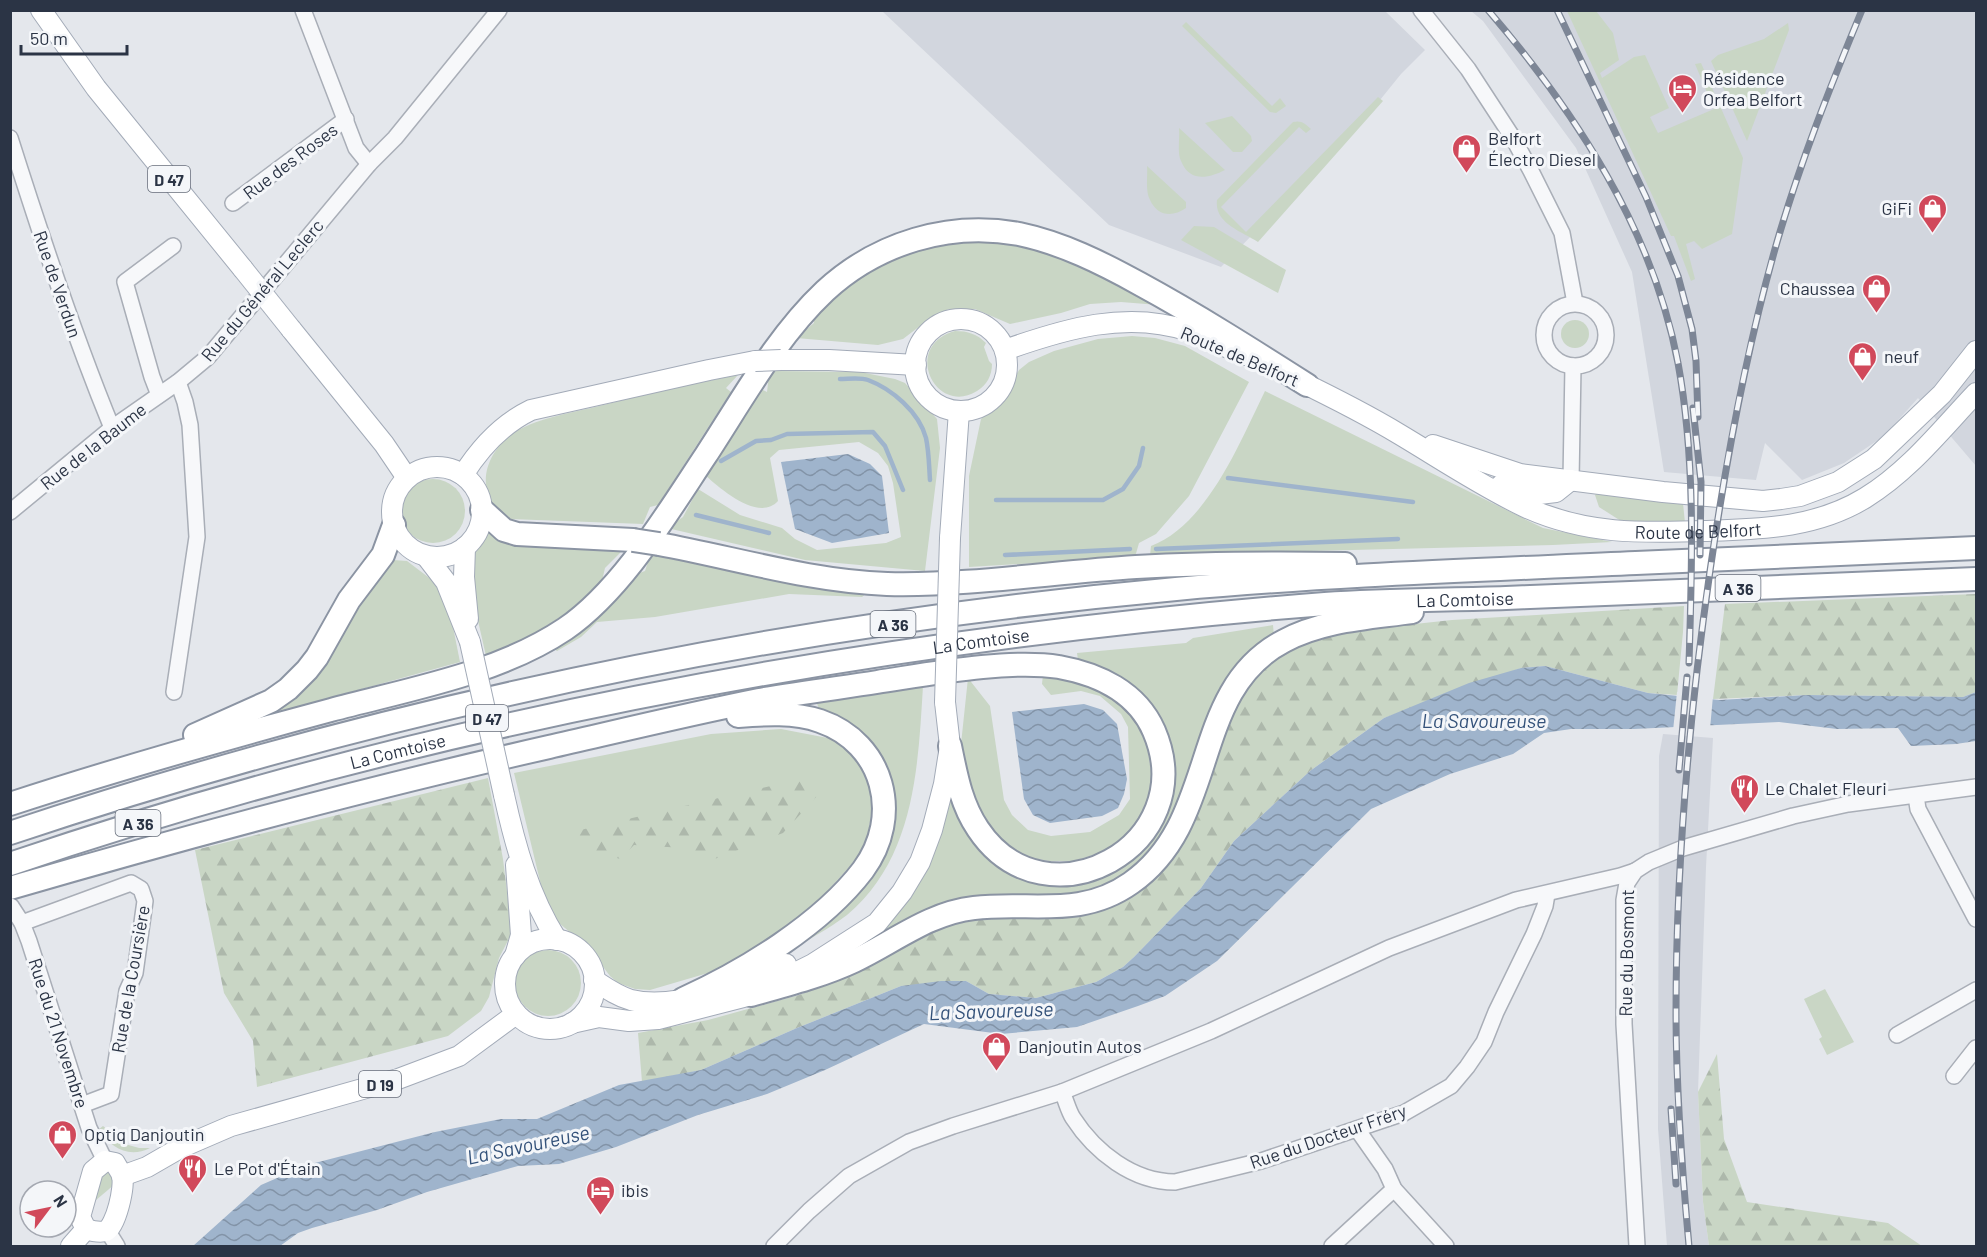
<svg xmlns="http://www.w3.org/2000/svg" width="1987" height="1257" font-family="Barlow,sans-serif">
	<defs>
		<pattern id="forest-firs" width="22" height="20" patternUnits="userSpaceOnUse" patternTransform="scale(1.5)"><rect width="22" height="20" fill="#c9d6c5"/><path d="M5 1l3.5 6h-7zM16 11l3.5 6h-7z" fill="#adb8ab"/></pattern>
		<pattern id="water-waves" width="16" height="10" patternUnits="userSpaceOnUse" patternTransform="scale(1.5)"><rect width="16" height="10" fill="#9fb4cc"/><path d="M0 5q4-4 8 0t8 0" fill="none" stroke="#8293a7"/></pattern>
	</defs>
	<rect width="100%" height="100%" fill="#e4e7ec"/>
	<!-- built -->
	<g fill="#d2d6de">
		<polygon points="882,11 1385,11 1425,50 1401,74 1363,121 1221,267 1109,225"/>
		<polygon points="1471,11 1976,11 1976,466 1918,398 1884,436 1844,463 1802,480 1765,443 1756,480 1664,472 1632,272 1576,148 1483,21"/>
		<polygon points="1663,734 1713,738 1706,867 1698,1092 1703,1202 1709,1246 1667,1246 1658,1129 1659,756"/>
	</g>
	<!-- green -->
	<g fill="#c9d6c5">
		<polygon points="1567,11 1596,11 1613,33 1619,60 1600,73 1602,78 1634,57 1645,55 1669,108 1650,117 1658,133 1714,109 1695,64 1701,63 1743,158 1732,234 1702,249 1694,241 1686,244 1695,279 1691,281 1674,236 1671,236"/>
		<polygon points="1186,22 1272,106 1280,98 1286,106 1276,113 1270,112 1182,26"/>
		<polygon points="1788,23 1789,30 1747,141 1711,61 1718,55 1764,39"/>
		<path d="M1378 97 1383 101 1258 242C1241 231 1214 223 1217 200L1293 122C1302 120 1305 124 1311 129L1306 133 1299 127 1221 207 1246 232Z"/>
		<polygon points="1232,116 1251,136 1252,141 1242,152 1233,152 1205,123"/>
		<path d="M1179 128 1225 170C1209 178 1190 183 1181 161 1177 153 1180 138 1179 128Z"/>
		<path d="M1147 166 1186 202V208C1173 217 1158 217 1150 200 1145 191 1148 175 1147 166Z"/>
		<polygon points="1194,226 1214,227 1286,270 1278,293 1181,240"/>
		<polygon points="988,237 1067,254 1171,306 1121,302 1090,304 1061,313 1010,324 975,309 949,309 933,316 903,339 878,345 796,338 814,323 814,314 842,287 894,252"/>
		<circle cx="1575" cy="334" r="14"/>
		<path d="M955 331C968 331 977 334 986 343L984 347 989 361 992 364C992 375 987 385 977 391 936 417 901 346 955 331Z"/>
		<polygon points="1132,336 1155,338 1185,346 1249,382 1189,496 1156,534 1139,543 1135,557 969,567 969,476 981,419 1003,399 1019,370 1029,362 1054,351 1098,339"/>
		<path d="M776 371 860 372 895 379 905 383 937 419 940 448 925 571 805 560 667 528 683 517 698 489 740 515 782 528 795 539 817 550 886 543 901 537 893 483 888 466 878 453 859 442 779 450 770 458 778 501C759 522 722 490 706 476L761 389 767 392 769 375Z"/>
		<path d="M738 375 726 388 731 392 658 505 650 507 643 524 510 519C494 511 488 502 486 484 484 465 497 444 512 434 534 419 569 413 595 407 643 395 690 384 738 375Z"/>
		<path d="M1265 391 1543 528 1612 542 1553 545 1150 555 1151 546C1207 525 1240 442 1265 391Z"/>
		<circle cx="433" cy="511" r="32"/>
		<polygon points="1598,492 1683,503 1685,523 1621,521 1599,507 1595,495"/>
		<polygon points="486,531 500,539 624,549 605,568 602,581 568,612 525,640 486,656 471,590 470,556"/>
		<polygon points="651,553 805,586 868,592 862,597 789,594 655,617 597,622 581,637 557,651 551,646 633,575 645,571"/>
		<polygon points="393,560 407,561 432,580 440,588 450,612 460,662 260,717"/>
		<polygon points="1273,625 1274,636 1228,678 1219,693 1173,823 1138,866 1108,885 1088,893 848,954 874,932 949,790 1039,879 1144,845 1158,829 1167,808 1172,789 1175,766 1168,739 1155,711 1146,698 1129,683 1106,669 1078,660 1077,653 1186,643 1193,638"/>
		<polygon points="1043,674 1096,685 1129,710 1146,736 1153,785 1142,817 1118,843 1096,854 1074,861 1049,861 1021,856 992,832 976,805 961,744 968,678 990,706 1004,800 1012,815 1028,830 1051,836 1090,832 1119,815 1130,799 1128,727 1121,714 1100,696 1081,691 1051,695 1042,684"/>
		<path d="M923 686C918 767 915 858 847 915 829 929 807 940 788 952L890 829 858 732 842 718 820 711 815 699Z"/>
		<polygon points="781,729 833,739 849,751 867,777 871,794 871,816 866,845 853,863 821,898 791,923 756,950 708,973 650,990 635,989 618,983 610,976 588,947 554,919 546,906 514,773 711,734"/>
		<circle cx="548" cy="983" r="33"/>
		<polygon points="1825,989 1854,1042 1827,1055 1819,1039 1822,1037 1804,999"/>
		<path d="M103 1126 125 1144 139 1148H150C128 1159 111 1147 98 1130Z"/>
		<polygon points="110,1171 113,1174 115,1184 89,1206 99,1178"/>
	</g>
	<!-- forest -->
	<g fill="url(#forest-firs)">
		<polygon points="1976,594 1976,692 1963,697 1807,695 1713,699 1725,604"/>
		<polygon points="1684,606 1683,632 1677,695 1648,693 1545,666 1521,668 1384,718 1310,771 1234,841 1201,888 1134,957 1123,967 1096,982 1036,998 989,994 966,981 901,986 797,1028 701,1070 642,1082 638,1033 708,1020 799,995 829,983 923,936 967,918 1075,917 1108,907 1125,898 1224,731 1241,697 1260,671 1276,659 1295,648 1313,641 1359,630 1452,620"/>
		<polygon points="488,778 503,859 512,933 499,958 489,997 481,1011 448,1036 257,1087 253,1041 224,993 195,850"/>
		<polygon points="801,779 819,794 783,833 704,863 684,848 634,845 620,859 584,847 576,831"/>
		<polygon points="1717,1054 1724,1139 1747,1202 1888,1223 1922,1246 1709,1246 1703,1202 1698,1092"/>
	</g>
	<!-- water -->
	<g fill="url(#water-waves)">
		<polygon points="848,454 870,464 882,476 889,533 832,543 795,529 781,462"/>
		<polygon points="1545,666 1648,693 1719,700 1807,695 1963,697 1976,692 1976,741 1956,744 1911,746 1898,728 1837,729 1779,722 1634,729 1571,729 1544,733 1513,754 1450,774 1371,809 1217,961 1165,996 1138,1006 1077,1027 1033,1031 1001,1034 924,1024 825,1070 767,1094 698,1115 616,1147 559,1164 518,1166 427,1192 377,1210 312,1228 298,1233 280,1246 193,1246 261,1185 307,1165 435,1132 501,1119 537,1119 619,1085 701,1070 797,1028 901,986 941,981 966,981 989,994 1036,998 1096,982 1123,967 1134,957 1201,888 1234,841 1310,771 1384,718 1469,683 1521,668"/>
		<polygon points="1084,704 1103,710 1117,724 1127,779 1124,794 1118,808 1102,816 1050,823 1033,815 1024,799 1012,712"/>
	</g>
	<!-- pier -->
	<polygon fill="#e4e7ec" points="1677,692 1713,696 1710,729 1673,731"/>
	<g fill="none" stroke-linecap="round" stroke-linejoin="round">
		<!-- stream -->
		<g stroke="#9fb4cc" stroke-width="4.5">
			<path d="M840 379C848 379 860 377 868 380 892 389 919 412 926 438 929 452 929 466 930 480"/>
			<polyline points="721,461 756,441 771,440 787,434 873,432 885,446 903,490"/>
			<polyline points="1228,478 1413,502"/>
			<polyline points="996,500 1103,500 1123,489 1139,466 1143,448"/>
			<polyline points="696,515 769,533"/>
			<polyline points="1156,549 1398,539"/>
			<polyline points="1005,555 1130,549"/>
		</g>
		<defs>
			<g id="minor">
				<polyline points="303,10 356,148 369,164"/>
				<polyline points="1421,10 1468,69 1513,138 1531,171 1562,233 1575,303"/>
				<path d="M10 138C41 236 73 333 112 428"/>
				<polyline points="233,203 346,119"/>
				<circle cx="1575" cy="335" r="31"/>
				<polyline points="159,395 152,377 125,282 173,246"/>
				<polyline points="1571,480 1573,366"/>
				<polyline points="10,512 112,428 178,382 208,357 369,164 395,138 499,10"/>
				<polyline points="174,692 197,537 190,425 185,402 178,382"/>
				<polyline points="1916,796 1918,809 1976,919"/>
				<polyline points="11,906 22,923 29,941 89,1128 105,1161"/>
				<polyline points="22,923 131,883 141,889 145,901 135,973 127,991 111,1094 82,1105"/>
				<polyline points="1897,1035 1976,990"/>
				<polyline points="1954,1076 1976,1048"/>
				<path d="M1062 1092C1066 1100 1068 1110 1073 1118 1095 1152 1133 1182 1175 1182L1261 1161 1404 1113 1451 1086 1467 1067 1484 1042 1496 1012 1534 934 1545 906 1547 894"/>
				<polyline points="1357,1129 1385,1169 1394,1189 1446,1246"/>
				<polyline points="107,1230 117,1246"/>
				<polyline points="774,1246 809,1211 849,1176 909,1142 953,1126 1062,1092 1211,1031 1389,948 1516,900 1620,876 1635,871"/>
				<polyline points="1332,1246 1394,1189"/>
				<polyline points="1637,1246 1624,1024 1624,900 1627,883 1635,871 1649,862 1683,848 1793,816 1848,804 1976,787"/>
			</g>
			<g id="major">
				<polyline points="41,10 96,88 243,269"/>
				<circle cx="961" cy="365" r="46"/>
				<polyline points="291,329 384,444 407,478"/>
				<path d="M1005 350C1064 329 1127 310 1189 331 1208 338 1226 347 1244 355"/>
				<polyline points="781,360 829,360 916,365"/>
				<path id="s1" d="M1295 379C1330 396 1366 414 1399 434 1441 459 1481 486 1525 507 1586 535 1642 533 1707 531 1762 529 1816 528 1865 498 1909 471 1941 430 1976 393"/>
				<polyline points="1433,445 1520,474 1663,492 1763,501 1781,499 1800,496 1838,482 1874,459 1942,394 1976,351"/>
				<circle cx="437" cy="512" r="45"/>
				<path d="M463 475C480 448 502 424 531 410L709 370 755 361"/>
				<polyline points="1501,485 1539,494 1556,492 1571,480"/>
				<polyline points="950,538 959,411"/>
				<polyline points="465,547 464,577 468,619"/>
				<polyline points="426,556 446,582 470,642"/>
				<path d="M504 795C515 845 529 896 557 940"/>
				<circle cx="550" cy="984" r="45"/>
				<polyline points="515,956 521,935 516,865"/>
				<path d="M594 980C606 988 617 996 631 1000 675 1011 746 984 786 964"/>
				<polyline points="572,1023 599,1017 629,1021 658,1019 751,995 813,964 877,923 902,892 920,862 932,830 944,784 950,746 945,702"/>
				<path d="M105 1161 115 1163C117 1167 121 1172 122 1176 125 1187 116 1226 106 1231 99 1233 92 1231 86 1229L80 1217 93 1171Z"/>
				<polyline points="122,1176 147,1167 180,1148 231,1126 398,1079 459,1056 516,1014"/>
				<polyline points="71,1246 86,1229"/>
			</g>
			<g id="highway">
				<polyline points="482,510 504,530 517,534 633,540"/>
				<path d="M659 544C735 558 809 581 887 584 970 586 1053 572 1136 567 1206 563 1276 563 1345 564"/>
				<polyline points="195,735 271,701 288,689 307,670 317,657 349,600 383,555 394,525"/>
				<path d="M10 804C117 769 223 739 331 710 409 689 498 674 565 629 622 590 668 512 706 455 742 400 777 336 825 291 877 243 949 221 1019 234 1062 243 1102 263 1140 284 1197 315 1252 350 1307 385"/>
				<path d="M10 833C388 707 780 625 1176 589 1329 575 1482 570 1636 563 1750 559 1863 553 1976 548"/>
				<path id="s2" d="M10 864C435 720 879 639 1325 604 1385 600 1445 600 1506 598 1663 592 1820 585 1976 579"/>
				<path d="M10 888C189 836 368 788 549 747 619 731 689 714 759 700 798 693 838 688 877 682 930 674 1007 659 1059 667 1098 674 1137 692 1154 731 1203 845 1046 931 978 829 961 804 956 775 950 746"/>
				<path d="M751 995C786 985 822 976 854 961 894 942 929 913 974 908 1030 901 1080 919 1131 883 1221 820 1188 691 1284 641 1323 620 1370 618 1412 612"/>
				<path d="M683 999C745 971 822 924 863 870 903 816 884 743 820 721 794 712 765 714 738 716"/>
			</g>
		</defs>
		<!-- minor casing -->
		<use href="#minor" stroke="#a9aeb7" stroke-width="18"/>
		<!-- major casing -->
		<use href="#major" stroke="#a3abb8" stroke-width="22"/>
		<!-- highway casing -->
		<use href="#highway" stroke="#8b94a3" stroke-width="26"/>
		<!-- minor -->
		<use href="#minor" stroke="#f7f8fa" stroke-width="15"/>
		<!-- major -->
		<use href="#major" stroke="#fff" stroke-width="20"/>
		<!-- highway -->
		<use href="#highway" stroke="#fff" stroke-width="22"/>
		<defs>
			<g id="rail">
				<path d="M1488 10C1575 111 1653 230 1678 363 1696 461 1692 564 1689 663"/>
				<polyline points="1557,10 1646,197 1678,276 1692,329 1696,361 1698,417"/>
				<polyline points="1693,408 1701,482 1700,555"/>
				<polyline points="1679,770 1687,677"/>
				<polyline points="1671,1109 1676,1184"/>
				<path d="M1689 1246C1682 1169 1676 1090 1676 1013 1676 865 1689 717 1710 571 1726 460 1746 350 1777 242 1800 163 1830 87 1862 10"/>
			</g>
		</defs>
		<!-- rail casing -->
		<use href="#rail" stroke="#7d8696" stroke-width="7"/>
		<!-- rail -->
		<use href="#rail" stroke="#f4f6f9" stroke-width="4.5" stroke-dasharray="14" stroke-linecap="butt"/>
		<defs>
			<g id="major-bridge">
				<polyline points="243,269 291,329"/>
				<polyline points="755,361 781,360"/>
				<polyline points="470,642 504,795"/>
				<polyline points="945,702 950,538"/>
			</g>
			<polyline id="highway-bridge" points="633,540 659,544"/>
		</defs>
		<!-- major-bridge casing -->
		<use href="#major-bridge" stroke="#a3abb8" stroke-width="22" stroke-linecap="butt"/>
		<!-- highway-bridge casing -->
		<use href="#highway-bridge" stroke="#8b94a3" stroke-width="26" stroke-linecap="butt"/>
		<!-- major-bridge -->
		<use href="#major-bridge" stroke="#fff" stroke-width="20"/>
		<!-- highway-bridge -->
		<use href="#highway-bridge" stroke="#fff" stroke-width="22"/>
	</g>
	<!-- icons -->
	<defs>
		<symbol id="hotel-pin" viewBox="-11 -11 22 30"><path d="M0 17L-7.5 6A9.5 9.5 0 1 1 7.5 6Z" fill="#d1495b" stroke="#f4f6f9"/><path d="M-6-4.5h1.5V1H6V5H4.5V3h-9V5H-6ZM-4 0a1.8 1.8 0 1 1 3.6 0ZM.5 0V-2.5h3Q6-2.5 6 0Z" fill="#fff"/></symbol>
		<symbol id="shop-pin" viewBox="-11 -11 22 30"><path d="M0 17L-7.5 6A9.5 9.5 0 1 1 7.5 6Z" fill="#d1495b" stroke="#f4f6f9"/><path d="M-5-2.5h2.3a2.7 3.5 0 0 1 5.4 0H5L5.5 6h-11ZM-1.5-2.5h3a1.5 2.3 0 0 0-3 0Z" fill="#fff"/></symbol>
		<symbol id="restaurant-pin" viewBox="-11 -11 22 30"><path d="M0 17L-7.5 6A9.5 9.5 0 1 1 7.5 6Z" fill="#d1495b" stroke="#f4f6f9"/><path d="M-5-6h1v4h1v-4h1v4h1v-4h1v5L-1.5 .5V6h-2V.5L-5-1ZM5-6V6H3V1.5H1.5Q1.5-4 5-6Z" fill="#fff"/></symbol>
	</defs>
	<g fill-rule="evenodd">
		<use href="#hotel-pin" x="1666" y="72" width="33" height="45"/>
		<use href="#shop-pin" x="1450" y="132" width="33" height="45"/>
		<use href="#shop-pin" x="1916" y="192" width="33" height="45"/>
		<use href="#shop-pin" x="1860" y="272" width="33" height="45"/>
		<use href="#shop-pin" x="1846" y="340" width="33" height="45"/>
		<use href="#restaurant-pin" x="1728" y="772" width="33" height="45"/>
		<use href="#shop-pin" x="980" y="1030" width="33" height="45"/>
		<use href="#shop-pin" x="46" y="1118" width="33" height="45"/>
		<use href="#restaurant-pin" x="176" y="1152" width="33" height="45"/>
		<use href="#hotel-pin" x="584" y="1174" width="33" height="45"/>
	</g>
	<g text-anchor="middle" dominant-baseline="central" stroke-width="6" stroke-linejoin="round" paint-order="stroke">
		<!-- shield labels -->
		<g fill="#f4f6f9" stroke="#676e7b" stroke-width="1.5">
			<rect x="148" y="166" width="42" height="26" rx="4.5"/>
			<rect x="1715.5" y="575" width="45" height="26" rx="4.5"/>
			<rect x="870.5" y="611" width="45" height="26" rx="4.5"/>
			<rect x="466" y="705" width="42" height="26" rx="4.5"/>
			<rect x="115.5" y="810" width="45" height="26" rx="4.5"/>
			<rect x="359" y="1071" width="42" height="26" rx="4.5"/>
		</g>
		<g font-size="16" font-weight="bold" fill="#2b3445">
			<text x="169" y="179">D 47</text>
			<text x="1738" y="588">A 36</text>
			<text x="893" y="624">A 36</text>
			<text x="487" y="718">D 47</text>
			<text x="138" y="823">A 36</text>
			<text x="380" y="1084">D 19</text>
		</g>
		<!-- poi labels -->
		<g font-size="18" fill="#2b3445" stroke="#f4f6f9" text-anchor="start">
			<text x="1703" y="78">Résidence<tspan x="1703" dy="21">Orfea Belfort</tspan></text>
			<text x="1488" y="138">Belfort<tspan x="1488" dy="21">Électro Diesel</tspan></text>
			<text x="1912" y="208" text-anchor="end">GiFi</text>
			<text x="1855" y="288" text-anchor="end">Chaussea</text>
			<text x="1884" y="356">neuf</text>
			<text x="1765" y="788">Le Chalet Fleuri</text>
			<text x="1018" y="1046">Danjoutin Autos</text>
			<text x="84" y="1134">Optiq Danjoutin</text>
			<text x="214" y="1168">Le Pot d'Étain</text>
			<text x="621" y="1190">ibis</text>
		</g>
		<!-- street labels -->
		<g font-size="18" fill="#2b3445" stroke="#f4f6f9">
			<text transform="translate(290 161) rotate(-37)">Rue des Roses</text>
			<text transform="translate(58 284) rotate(71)">Rue de Verdun</text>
			<text transform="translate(262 290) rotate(-50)">Rue du Général Leclerc</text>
			<text transform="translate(1240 356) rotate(23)">Route de Belfort</text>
			<text transform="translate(93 446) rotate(-38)">Rue de la Baume</text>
			<text stroke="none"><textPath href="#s1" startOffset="440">Route de Belfort</textPath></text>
			<text stroke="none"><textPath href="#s2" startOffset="1484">La Comtoise</textPath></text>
			<text stroke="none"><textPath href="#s2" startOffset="998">La Comtoise</textPath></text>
			<text stroke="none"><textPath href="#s2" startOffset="404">La Comtoise</textPath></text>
			<text transform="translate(1626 953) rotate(-89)">Rue du Bosmont</text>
			<text transform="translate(130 979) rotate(-80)">Rue de la Coursière</text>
			<text transform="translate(59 1033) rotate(72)">Rue du 21 Novembre</text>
			<text transform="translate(1328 1136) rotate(-19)">Rue du Docteur Fréry</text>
		</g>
		<!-- water labels -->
		<g font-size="20" font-style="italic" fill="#34527a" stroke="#f4f6f9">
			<text x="1484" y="720">La Savoureuse</text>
			<text transform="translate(991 1010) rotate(-2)">La Savoureuse</text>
			<text transform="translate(528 1144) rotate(-12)">La Savoureuse</text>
		</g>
	</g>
	<!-- border -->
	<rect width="1987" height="1257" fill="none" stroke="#2b3445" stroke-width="24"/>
	<!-- north arrow -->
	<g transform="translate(48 1209) rotate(58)"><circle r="28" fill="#f4f6f9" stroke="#a4a8b1" stroke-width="1.5"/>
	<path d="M0-4.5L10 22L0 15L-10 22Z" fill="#d1495b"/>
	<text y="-9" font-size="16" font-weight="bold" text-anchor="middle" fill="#2b3445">N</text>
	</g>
	<!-- scale -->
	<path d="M21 45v9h106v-9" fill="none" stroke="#2b3445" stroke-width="3"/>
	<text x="30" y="45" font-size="18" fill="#2b3445" stroke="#f4f6f9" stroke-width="4.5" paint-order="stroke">50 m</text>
</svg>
